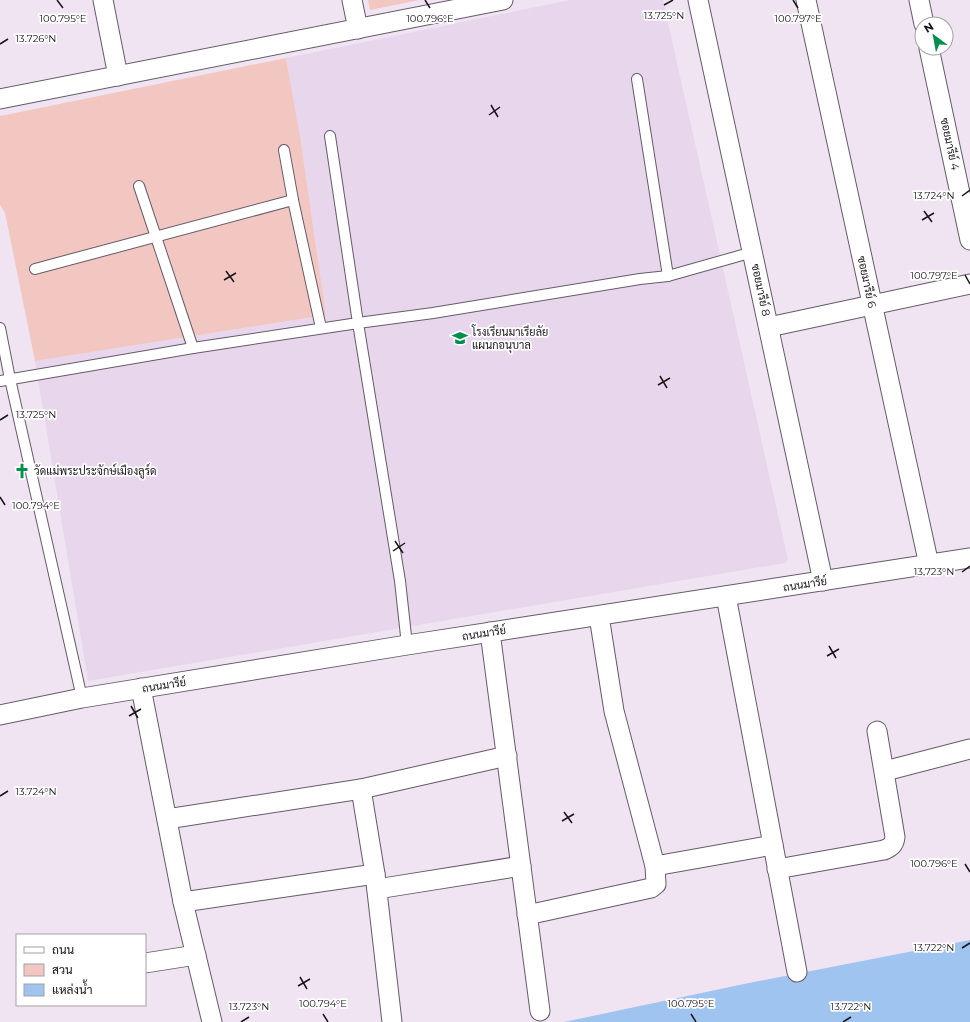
<svg xmlns="http://www.w3.org/2000/svg" width="970" height="1022" font-family="Montserrat,Sarabun,sans-serif">
	<rect width="100%" height="100%" fill="#f0e4f3"/>
	<!-- built -->
	<polygon fill="#e8d7ec" points="570,0 663,0 788,559 785,563 88,681 35,361 326,315 300,136 286,58"/>
	<!-- green -->
	<g fill="#f2c7c2">
		<polygon points="368,0 419,0 370,10"/>
		<polygon points="286,58 300,136 326,315 35,361 5,213 0,205 0,116"/>
	</g>
	<!-- water -->
	<polygon fill="#a0c4f0" points="970,940 970,1022 564,1022 744,984"/>
	<g fill="none" stroke-linecap="round" stroke-linejoin="round">
		<defs>
			<g id="lane">
				<polyline points="637,79 668,276"/>
				<polyline points="284,150 293,200 321,328"/>
				<polyline points="139,186 193,348"/>
				<polyline points="35,269 293,200"/>
				<polyline points="0,328 10,379 82,698"/>
				<polyline points="0,381 193,348 358,323 330,136"/>
				<polyline points="407,645 400,581 358,323 433,313 640,279 668,276 753,252"/>
			</g>
			<g id="street">
				<polyline points="103,0 118,76"/>
				<polyline points="352,0 358,29"/>
				<polyline points="698,0 823,581"/>
				<polyline points="806,0 929,565"/>
				<polyline points="919,0 924,24"/>
				<polyline points="929,48 970,240"/>
				<polyline points="0,99 503,0"/>
				<polyline points="769,327 970,284"/>
				<polyline points="726,596 797,972"/>
				<polyline points="490,632 540,1011"/>
				<polyline points="141,688 183,902 212,1022"/>
				<polyline points="0,715 82,698 407,645 970,558"/>
				<polyline points="885,771 970,749"/>
				<polyline points="361,789 375,874 392,1022"/>
				<polyline points="167,819 361,789 507,756"/>
				<polyline points="655,866 773,845"/>
				<path d="M777 869 884 850C891 847 894 845 895 837L877 731"/>
				<polyline points="377,889 521,866"/>
				<polyline points="183,902 375,874"/>
				<polyline points="527,915 651,888 656,884 655,866 614,711 599,616"/>
				<polyline points="145,963 196,955"/>
			</g>
		</defs>
		<!-- lane casing -->
		<use href="#lane" stroke="#655b68" stroke-width="12"/>
		<!-- street casing -->
		<use href="#street" stroke="#655b68" stroke-width="21"/>
		<!-- lane -->
		<use href="#lane" stroke="#fff" stroke-width="10"/>
		<!-- street -->
		<use href="#street" stroke="#fff" stroke-width="19"/>
	</g>
	<!-- ticks -->
	<path fill="none" stroke="#181419" stroke-width="1.5" d="M57 0 63 8M425 0 430 8M793 0 798 8M664 5 673 0M0 44 8 39M491 105 498 117M489 115 500 107M962 196 970 190M924 211 932 222M922 220 934 213M226 271 234 282M965 275 970 284M224 280 236 273M660 376 667 388M658 385 670 378M0 420 8 415M0 497 5 505M395 541 403 553M393 551 405 543M962 572 970 566M829 646 836 658M827 656 839 649M131 706 138 718M129 716 141 709M0 796 8 791M564 812 572 823M562 821 574 814M965 864 970 872M962 948 970 943M300 977 307 989M298 986 310 979M323 1014 328 1022M691 1014 696 1022M241 1022 249 1017M843 1022 851 1017"/>
	<!-- icons -->
	<defs>
		<symbol id="school-bare" viewBox="-9 -9 18 18"><path d="M0-5L7-2L0 1L-7-2ZM-4 1L0 2.5L4 1V4Q0 6-4 4Z" fill="#058f4d" stroke="#fff" stroke-width="2.5" paint-order="stroke"/></symbol>
		<symbol id="church-bare" viewBox="-9 -9 18 18"><path d="M-1.2-6h2.4v3.5h3.3v2.4h-3.3V6h-2.4V-.1h-3.3v-2.4h3.3Z" fill="#058f4d" stroke="#fff" stroke-width="2.5" paint-order="stroke"/></symbol>
	</defs>
	<g fill-rule="evenodd">
		<use href="#school-bare" x="449" y="327" width="22" height="22"/>
		<use href="#church-bare" x="11" y="460" width="22" height="22"/>
	</g>
	<g text-anchor="middle" dominant-baseline="central" stroke-width="3.5" stroke-linejoin="round" paint-order="stroke">
		<!-- street labels -->
		<g font-size="11" fill="#181419" stroke="#fff">
			<text transform="translate(950 144) rotate(78)">ซอยมารีย์ 4</text>
			<text transform="translate(867 282) rotate(78)">ซอยมารีย์ 6</text>
			<text transform="translate(761 290) rotate(78)">ซอยมารีย์ 8</text>
			<text transform="translate(805 584) rotate(-9)">ถนนมารีย์</text>
			<text transform="translate(484 633) rotate(-9)">ถนนมารีย์</text>
			<text transform="translate(164 685) rotate(-9)">ถนนมารีย์</text>
		</g>
		<!-- poi labels -->
		<g font-size="11" fill="#181419" stroke="#fff" text-anchor="start">
			<text x="472" y="332">โรงเรียนมาเรียลัย<tspan x="472" dy="13">แผนกอนุบาล</tspan></text>
			<text x="34" y="471">วัดแม่พระประจักษ์เมืองลูร์ด</text>
		</g>
	</g>
	<g font-size="10" text-anchor="middle" fill="#181419" stroke="#fff" stroke-width="3.5" stroke-linejoin="round" paint-order="stroke">
		<text x="664" y="19">13.725°N</text>
		<text x="430" y="22">100.796°E</text>
		<text x="798" y="22">100.797°E</text>
		<text x="63" y="22">100.795°E</text>
		<text x="36" y="42">13.726°N</text>
		<text x="934" y="199">13.724°N</text>
		<text x="934" y="279">100.797°E</text>
		<text x="36" y="418">13.725°N</text>
		<text x="36" y="509">100.794°E</text>
		<text x="934" y="575">13.723°N</text>
		<text x="36" y="795">13.724°N</text>
		<text x="934" y="867">100.796°E</text>
		<text x="934" y="951">13.722°N</text>
		<text x="323" y="1007">100.794°E</text>
		<text x="691" y="1007">100.795°E</text>
		<text x="249" y="1010">13.723°N</text>
		<text x="851" y="1010">13.722°N</text>
	</g>
	<!-- legend -->
	<rect x="16" y="934" width="130" height="72" fill="#ffffff" stroke="#a3a1a3"/>
	<rect x="24" y="947" width="20" height="6" fill="#ffffff" stroke="#a3a1a3"/>
	<text x="52" y="954" font-size="12" fill="#181419">ถนน</text>
	<rect x="24" y="964" width="20" height="12" fill="#f2c7c2" stroke="#a3a1a3"/>
	<text x="52" y="974" font-size="12" fill="#181419">สวน</text>
	<rect x="24" y="984" width="20" height="12" fill="#a0c4f0" stroke="#a3a1a3"/>
	<text x="52" y="994" font-size="12" fill="#181419">แหล่งน้ำ</text>
	<!-- north arrow -->
	<g transform="translate(934 36) rotate(328)"><circle r="19" fill="#ffffff" stroke="#a3a1a3"/>
	<path d="M0-3L7 15L0 10L-7 15Z" fill="#058f4d"/>
	<text y="-6" font-size="11" font-weight="bold" text-anchor="middle" fill="#181419">N</text>
	</g>
</svg>
